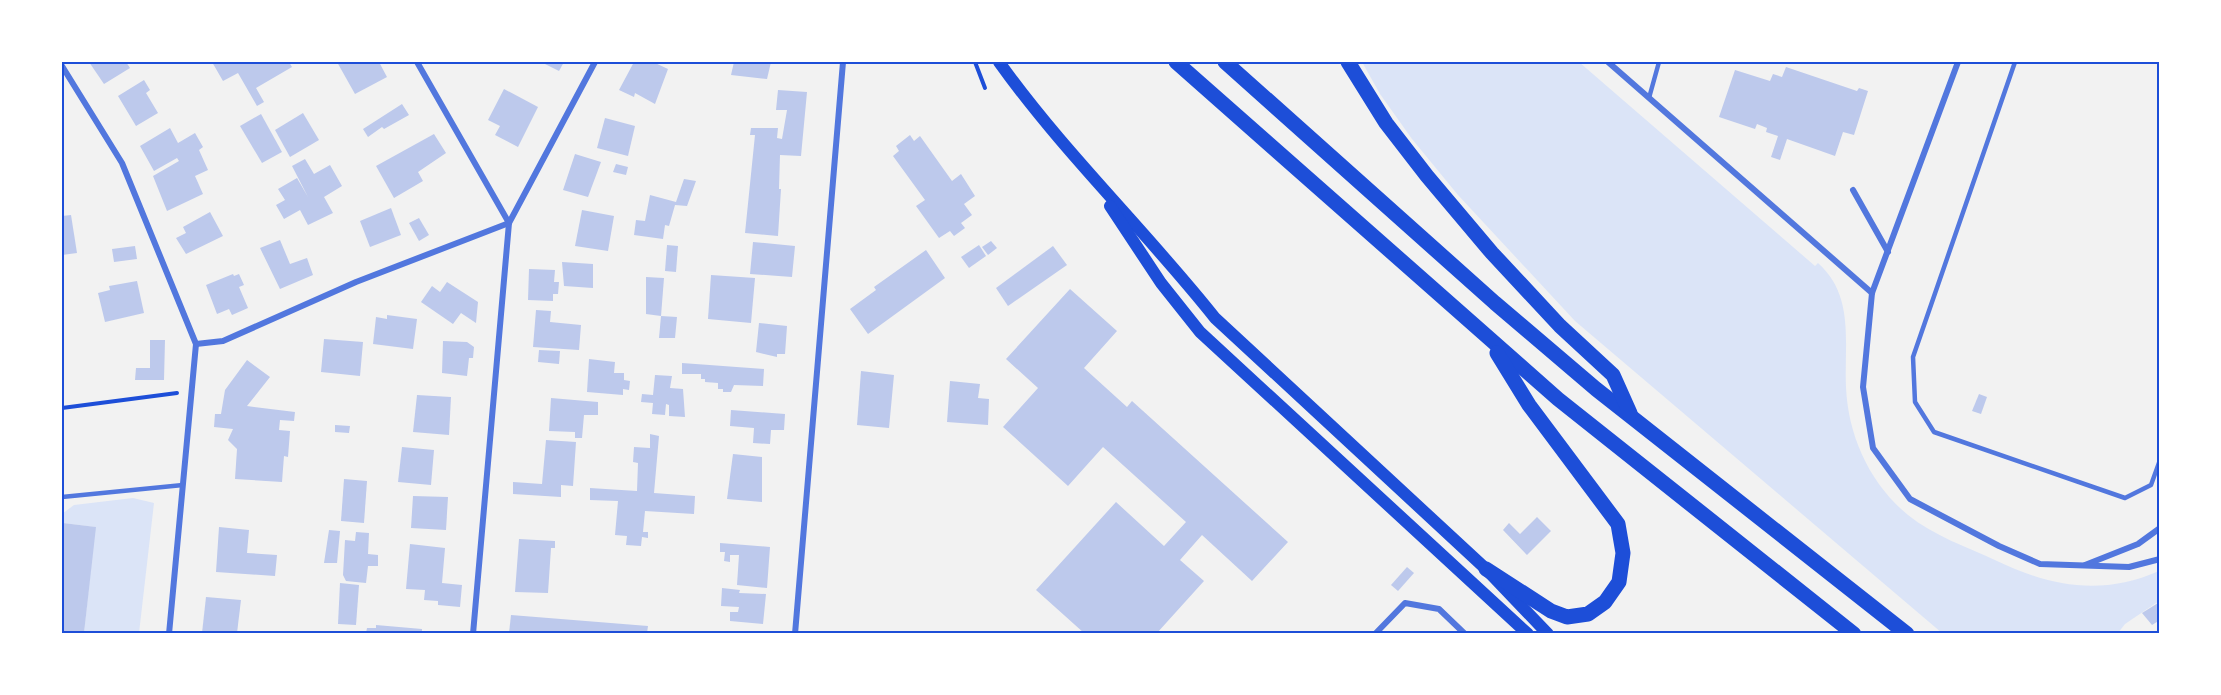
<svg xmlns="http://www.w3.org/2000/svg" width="2221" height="695" font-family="Bitter,serif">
	<rect width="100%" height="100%" fill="#f2f2f2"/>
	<!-- green -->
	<g fill="#dbe4f7">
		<path d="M1362 62H1579L1815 266 1818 263C1855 296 1844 343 1846 387 1848 436 1870 484 1908 515 1934 536 1967 547 1997 561 2052 587 2102 596 2159 571V601L2125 624 2118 633H1942L1575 321 1458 195 1412 139 1380 94Z"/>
		<polygon points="133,498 154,503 139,633 84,633 95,527 63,523 62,514 74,505"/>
	</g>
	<!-- building -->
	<g fill="#bdc9ec">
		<polygon points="89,62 126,62 130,68 104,84"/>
		<polygon points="212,62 289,62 292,67 256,88 264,102 257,106 238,73 223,81"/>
		<polygon points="337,62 379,62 387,77 355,94"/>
		<polygon points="541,62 564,62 559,71"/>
		<polygon points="634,62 650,64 653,62 668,69 655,104 635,93 634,97 619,90"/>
		<polygon points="734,62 771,62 767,79 731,75"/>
		<polygon points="1786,67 1857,91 1859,88 1868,91 1854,135 1843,132 1835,156 1787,139 1780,160 1771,157 1778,136 1766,132 1767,128 1757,124 1755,129 1719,117 1735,70 1770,81 1773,74 1782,77"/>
		<polygon points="144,80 150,90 146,93 158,113 136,126 118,96"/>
		<polygon points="504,89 538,107 518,147 495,135 500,126 488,120"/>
		<polygon points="778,90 807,92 801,156 780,155 779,189 781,189 778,236 745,233 755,135 750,135 751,128 778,128 777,138 782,139 787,110 776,110"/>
		<polygon points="402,104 409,115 384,129 382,127 368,137 363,129"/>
		<polygon points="303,113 319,140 290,157 275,130"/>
		<polygon points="261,114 282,152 262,163 240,126"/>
		<polygon points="605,118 635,126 628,156 597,148"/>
		<polygon points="170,128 178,143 195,133 203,147 199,150 208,170 195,176 203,194 167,211 153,176 179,161 177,158 154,171 140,146"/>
		<polygon points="434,134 446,153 418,172 423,181 394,198 376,166"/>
		<polygon points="910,135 914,141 920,136 952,181 961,174 975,196 964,204 972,215 961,223 965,228 954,236 950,231 939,238 916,206 925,200 893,156 899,151 896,146"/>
		<polygon points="575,154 601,162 588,197 563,190"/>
		<polygon points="305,159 314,174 330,165 342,186 324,197 333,213 308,225 300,210 284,219 276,205 285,200 278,189 297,178 308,197 292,166"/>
		<polygon points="616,164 628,167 626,175 613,172"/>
		<polygon points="684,179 696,181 687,206 675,205 669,226 665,225 663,239 634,235 636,220 645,221 650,195 676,202"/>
		<polygon points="391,208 401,235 370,247 360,221"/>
		<polygon points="582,210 614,216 608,251 575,246"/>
		<polygon points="210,212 223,236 186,254 176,238 186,233 183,227"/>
		<polygon points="71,215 77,253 62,255 62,216"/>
		<polygon points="419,218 429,235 419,241 409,223"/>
		<polygon points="280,240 290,264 307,258 313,275 280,289 260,248"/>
		<polygon points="991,241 997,248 988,255 982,247"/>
		<polygon points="753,242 795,246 792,277 750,274"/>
		<polygon points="667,245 678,246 676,272 665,271"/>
		<polygon points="979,245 986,256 969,268 961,257"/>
		<polygon points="135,246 137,259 114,262 112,249"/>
		<polygon points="1053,246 1067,265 1008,306 996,288"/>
		<polygon points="926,250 945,278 868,334 850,309 876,290 874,287"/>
		<polygon points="562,262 593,264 593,288 564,286"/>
		<polygon points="529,269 555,270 554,282 559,282 558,294 553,294 553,301 528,300"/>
		<polygon points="233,274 234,276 239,274 244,285 239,287 248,308 232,315 229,309 217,314 206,285"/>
		<polygon points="711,275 755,278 751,323 708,319"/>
		<polygon points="646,277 664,278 661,316 646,314"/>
		<polygon points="137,281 144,313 105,322 98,293 110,290 109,286"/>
		<polygon points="447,282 478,302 476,323 461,313 453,324 421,302 432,286 440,292"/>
		<polygon points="1070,289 1117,331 1084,368 1127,407 1132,401 1288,542 1252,581 1202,535 1180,560 1204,581 1157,633 1084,633 1036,590 1116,502 1164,546 1186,522 1103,447 1068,486 1003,427 1038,388 1006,359"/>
		<polygon points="536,310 551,311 550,322 581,325 579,350 533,347"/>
		<polygon points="387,315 417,319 413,349 373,344 376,317 387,319"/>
		<polygon points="661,316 677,317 675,338 659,338"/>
		<polygon points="759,323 787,326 785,354 777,354 777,357 756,352"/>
		<polygon points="324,339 363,342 360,376 321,372"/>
		<polygon points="150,340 165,340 164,380 135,380 136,368 150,368"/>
		<polygon points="443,341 467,342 474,347 473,358 469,358 467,376 442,373"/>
		<polygon points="539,350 560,351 559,364 538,362"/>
		<polygon points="589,359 615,362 614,373 624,373 624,380 630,381 629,390 623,389 623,395 587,392"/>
		<polygon points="247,360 270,377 247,406 295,412 294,421 280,420 279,430 290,431 288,457 284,456 282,482 235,479 237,449 228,440 233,429 214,427 215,414 221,414 225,390"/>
		<polygon points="682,363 764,369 763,386 734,385 731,392 723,392 723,389 718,389 718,383 705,382 705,379 701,379 701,374 682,374"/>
		<polygon points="861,371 894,375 889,428 857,425"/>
		<polygon points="655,375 672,376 670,388 683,389 685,417 669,416 669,405 666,404 665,415 652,414 653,403 641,402 642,394 653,395"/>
		<polygon points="950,381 980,384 978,398 989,399 988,425 947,422"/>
		<polygon points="1979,394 1987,397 1981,414 1972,411"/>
		<polygon points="417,395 451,397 449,435 413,432"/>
		<polygon points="551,398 598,402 598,415 584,415 582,438 575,438 575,432 549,431"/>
		<polygon points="731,410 785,414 784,430 771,430 770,444 753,443 754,428 730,426"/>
		<polygon points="335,425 350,426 349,433 335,432"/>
		<polygon points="650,434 659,436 654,493 695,496 694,514 645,511 643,532 648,532 648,538 642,537 641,546 626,545 627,536 615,535 618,501 590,500 590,488 637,491 638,463 633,462 634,447 650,448"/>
		<polygon points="546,440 576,442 573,486 561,485 561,497 513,494 513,482 542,484"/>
		<polygon points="402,447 434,450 431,485 398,482"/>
		<polygon points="733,454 762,457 762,502 727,499"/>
		<polygon points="344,479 367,481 364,523 341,521"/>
		<polygon points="413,496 448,497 446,530 411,528"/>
		<polygon points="1537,517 1551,531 1527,555 1503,530 1509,523 1520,534"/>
		<polygon points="63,523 96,527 84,633 62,633"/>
		<polygon points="219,527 249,530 247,553 277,555 275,576 216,572"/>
		<polygon points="329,530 340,531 337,563 324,563"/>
		<polygon points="356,532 369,533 368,554 378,555 378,566 368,566 366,583 346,581 343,575 345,540 355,541"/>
		<polygon points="519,539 555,541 555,548 551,548 548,593 515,592"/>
		<polygon points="720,543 770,547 767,588 737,585 739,555 730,555 730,562 724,561 725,552 720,552"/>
		<polygon points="410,544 445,548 442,583 462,585 460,607 438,605 438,601 424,600 425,590 406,589"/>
		<polygon points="1407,567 1414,573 1398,591 1391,585"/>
		<polygon points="340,583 359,585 356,625 338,624"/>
		<polygon points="722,588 740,590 739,593 766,594 763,624 730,621 730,612 738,612 739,607 721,606"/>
		<polygon points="206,597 241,600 237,633 202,633"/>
		<polygon points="2158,603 2160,620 2152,625 2142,613"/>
		<polygon points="511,615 648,626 647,633 509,633"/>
		<polygon points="376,625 422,629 422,633 366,633 367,628 376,628"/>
	</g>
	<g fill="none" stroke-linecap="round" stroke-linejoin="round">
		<!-- path -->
		<g stroke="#1d4ed8" stroke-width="4">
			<polyline points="975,62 985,88"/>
			<polyline points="62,408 177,393"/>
		</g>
		<!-- service -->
		<g stroke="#5277de" stroke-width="4.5">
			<polyline points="2015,62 1913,357 1915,402 1934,432 2125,498 2151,485 2160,460"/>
			<polyline points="1649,98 1659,62"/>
			<polyline points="62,497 183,485"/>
		</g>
		<!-- minor -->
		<g stroke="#5277de" stroke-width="6">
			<polyline points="1608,62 1872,293"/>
			<polyline points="1958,62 1872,293 1863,387 1873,448 1910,499 1999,546 2040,564 2129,567 2160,559"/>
			<polyline points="62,66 122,163 196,344 169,634"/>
			<polyline points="1853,190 1888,252"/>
			<polyline points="196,344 223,341 356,282 509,223 417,62"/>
			<polyline points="2085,565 2138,544 2160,528"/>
			<polyline points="473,634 509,223 595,62"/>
			<polyline points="795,634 843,62"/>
			<polyline points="1375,634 1405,603 1439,609 1465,634"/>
		</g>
		<!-- secondary -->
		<g stroke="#1d4ed8" stroke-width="12">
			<path d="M999 62C1064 153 1146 231 1215 318L1486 569 1548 634"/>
			<polyline points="1110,206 1161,283 1200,332 1528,634"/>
		</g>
		<!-- primary -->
		<g stroke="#1d4ed8" stroke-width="15">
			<polyline points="1176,62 1558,399 1854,634"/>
			<polyline points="1225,62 1495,303 1596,389 1907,634"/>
			<polyline points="1348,62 1386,123 1427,176 1492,253 1560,326 1613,375 1630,413"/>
			<polyline points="1486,569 1551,611 1567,617 1588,614 1605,602 1619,582 1623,553 1618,524 1529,405 1497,353"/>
		</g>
	</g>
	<!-- border -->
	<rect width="2221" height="695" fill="none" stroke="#ffffff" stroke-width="126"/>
	<rect x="63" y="63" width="2095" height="569" fill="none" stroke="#1d4ed8" stroke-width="2"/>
</svg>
